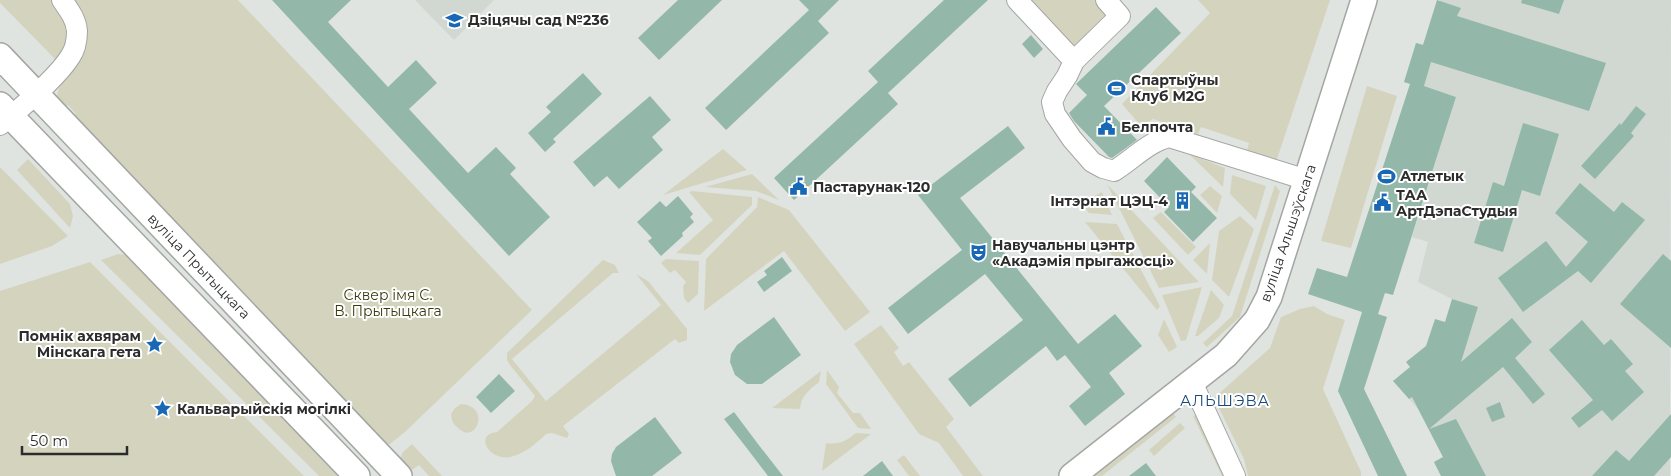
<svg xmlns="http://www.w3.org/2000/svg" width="1671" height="476" font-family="Montserrat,sans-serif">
	<rect width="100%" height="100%" fill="#e0e4e1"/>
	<!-- built -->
	<g fill="#d0d8d1">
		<polygon points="415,0 494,0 454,40"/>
		<polygon points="1440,0 1671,0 1670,476 1441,476 1434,462 1443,457 1418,409 1409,399 1454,361 1466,344 1478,308 1452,299 1418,282 1428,242 1412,237 1456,97 1424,86 1404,82 1416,43 1423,44"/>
	</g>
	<!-- green -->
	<g fill="#d4d4be">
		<polygon points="0,0 238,0 532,310 405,432 390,444 385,444 73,117 76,114 68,105 64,108 56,99 59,88 62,83 56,60 0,3"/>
		<polygon points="1024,0 1102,0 1113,12 1073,52"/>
		<polygon points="1198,0 1330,0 1276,162 1246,154 1249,143 1201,127 1198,134 1153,119 1141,126 1122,104 1210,13"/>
		<polygon points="1367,86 1397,96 1351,248 1321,241"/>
		<polygon points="723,149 747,170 663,195"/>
		<polygon points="1189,154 1225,168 1223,187"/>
		<polygon points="28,159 70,204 73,216 70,228 17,170"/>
		<polygon points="0,167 68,236 52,246 0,264"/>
		<polygon points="752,174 779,200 756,191 705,187"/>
		<polygon points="1232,175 1266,186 1256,220 1230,194"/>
		<polygon points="1107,184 1199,282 1159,288"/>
		<polygon points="1275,185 1280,191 1240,317 1207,347 1203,343 1232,316"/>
		<polygon points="1210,186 1222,196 1217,213 1200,195"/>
		<polygon points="692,191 752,197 752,205 700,255 676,253 713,220 689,192"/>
		<polygon points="1102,192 1112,215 1089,213 1081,203"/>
		<polygon points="758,197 789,210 870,312 845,331 784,251 704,311 706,259 757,207"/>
		<polygon points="1161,212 1196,247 1188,255 1153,218"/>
		<polygon points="1240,216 1254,229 1229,297 1212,280 1219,231"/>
		<polygon points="1085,222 1117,224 1160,306 1157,310"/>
		<polygon points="1210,243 1207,274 1193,260"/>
		<polygon points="118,254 127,255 340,476 319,476 101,260"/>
		<polygon points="666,259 699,261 698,294 688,303 684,298 683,286 686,282 675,270 670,273 661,263"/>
		<path d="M603 260 615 265 619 273H613L512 359 546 401 661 305 636 274 648 281 687 329V340L679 343 675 339 563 426 569 434 567 438 552 433 546 434C537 443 523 455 510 457 488 461 474 434 497 432L532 401 535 396 510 365 507 360V353Z"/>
		<polygon points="90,262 304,476 0,476 0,291"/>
		<polygon points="1202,287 1186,340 1181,341 1162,295"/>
		<polygon points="1211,290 1224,305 1219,318 1198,336 1195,336"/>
		<polygon points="1314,306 1327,314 1345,320 1323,389 1361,472 1361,476 1248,476 1244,459 1214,398 1270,348 1281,317 1300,309"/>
		<polygon points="1164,319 1177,347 1169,352 1158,335"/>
		<polygon points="881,325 899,348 894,352 903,366 909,362 954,419 946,427 983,476 963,476 939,443 919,434 854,344"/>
		<polygon points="827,370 839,387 837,393 853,413 860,413 871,429 858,428 826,384"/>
		<path d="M821 371 819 382C809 390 801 396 800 409L772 408Z"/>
		<path d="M461 404C492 406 476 446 458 428 452 423 452 421 451 414L455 408Z"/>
		<polygon points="1171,410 1176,417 1102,476 1090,476"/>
		<polygon points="1196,415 1226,476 1222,476 1193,416"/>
		<polygon points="1180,423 1185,428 1154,456 1149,450"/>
		<path d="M856 433 871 434 822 471 826 443C839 445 846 441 856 433Z"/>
		<polygon points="412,444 442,476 429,476 419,465 412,470 400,458 403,452"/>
		<polygon points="904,455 920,476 909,476 897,460"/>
	</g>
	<!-- building -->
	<g fill="#93b8aa">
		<polygon points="272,0 351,0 328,22 388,87 416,60 437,83 409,109 468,173 496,147 516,168 510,174 550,217 509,256"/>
		<polygon points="678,0 722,0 659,60 638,38"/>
		<polygon points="799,0 839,0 818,21 829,33 726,130 705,108 809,10"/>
		<polygon points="944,0 988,0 888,93 898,104 794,200 774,178 878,82 868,71"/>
		<polygon points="1437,0 1461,8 1457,16 1606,63 1589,111 1431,62 1424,86 1456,97 1393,295 1385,293 1378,314 1387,317 1364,389 1407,476 1378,476 1338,391 1362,312 1308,294 1317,268 1347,277 1410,84 1404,82 1416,43 1423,45"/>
		<polygon points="1522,0 1564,0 1559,14 1521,3"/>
		<polygon points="1156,7 1181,33 1104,106 1137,140 1112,158 1109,157 1074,121 1069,113 1087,95 1076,84"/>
		<polygon points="1031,35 1043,49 1034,58 1022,44"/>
		<polygon points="583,73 602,94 553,139 556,142 545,152 528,133 551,112 546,107"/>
		<polygon points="650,96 671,120 652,137 663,150 619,189 607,176 594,187 573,162"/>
		<polygon points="1636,106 1646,114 1631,133 1634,136 1595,179 1581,166 1620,123 1621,125"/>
		<polygon points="1523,123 1559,134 1540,196 1522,190 1503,252 1474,243 1493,182 1504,186"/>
		<polygon points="1008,126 1025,148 960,198 1078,344 1115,314 1142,346 1109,373 1125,394 1085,426 1069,406 1091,387 1065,355 1057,361 1046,346 970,407 948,379 1023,320 985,274 908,334 888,308 962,250 918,195"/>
		<polygon points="1167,157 1196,187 1191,192 1217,218 1193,242 1164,212 1169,207 1144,181"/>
		<polygon points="1580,183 1614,212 1622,202 1645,220 1591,283 1578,271 1523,312 1498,278 1546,241 1566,267 1588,242 1555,213"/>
		<polygon points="678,196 693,214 690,217 694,222 682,233 683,236 661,256 648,241 652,238 637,222 660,201 666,207"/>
		<polygon points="1663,254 1671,261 1671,348 1620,304"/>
		<polygon points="782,257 792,271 764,292 757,282 767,275 764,271"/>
		<polygon points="1452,299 1478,307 1461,362 1512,318 1532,342 1515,358 1545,394 1533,404 1503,367 1429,429 1456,419 1486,476 1441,476 1434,462 1443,457 1412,397 1409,399 1393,381 1410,367 1406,362 1426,346 1435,319 1445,322"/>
		<polygon points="774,317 801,355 762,384 747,384 735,375 730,362 731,354 737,345"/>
		<polygon points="1582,320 1604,345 1611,339 1633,364 1625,371 1644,392 1612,421 1602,410 1579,428 1571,418 1593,400 1549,350"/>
		<polygon points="499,374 515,391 491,413 476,397"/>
		<polygon points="1500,402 1505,417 1492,422 1486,408"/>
		<polygon points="734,412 758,444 783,476 768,476 749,451 724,419"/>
		<polygon points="1671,414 1671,457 1654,476 1592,476 1616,450 1629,461"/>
		<polygon points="655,417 682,453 652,476 616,476 611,461 612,454 616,447"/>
		<polygon points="882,461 893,476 863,476"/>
		<polygon points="1146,463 1156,476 1129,476"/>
	</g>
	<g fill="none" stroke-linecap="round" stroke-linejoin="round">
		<defs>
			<g id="minor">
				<polyline points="1017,0 1074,61"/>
				<path d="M1106 0 1120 16 1074 61 1067 76 1057 91 1052 102 1055 114 1072 139 1092 162 1103 168 1114 171C1132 160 1148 142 1169 137L1307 180"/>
				<path d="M0 125C21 108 56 79 70 57 75 50 77 40 77 31 76 19 69 10 62 0"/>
				<polyline points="1192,382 1235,476"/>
			</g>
			<g id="major">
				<polyline points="0,56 399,476"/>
				<polyline points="0,105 357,476"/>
				<polyline points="1072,476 1226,355 1257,320 1269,297 1364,0"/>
			</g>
		</defs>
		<!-- minor casing -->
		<use href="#minor" stroke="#a3a6a3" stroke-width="22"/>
		<!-- major casing -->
		<use href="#major" stroke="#a3a6a3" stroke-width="28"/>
		<!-- minor -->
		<use href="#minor" stroke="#fff" stroke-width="20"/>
		<!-- major -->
		<use href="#major" stroke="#fff" stroke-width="25"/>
	</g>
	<!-- icons -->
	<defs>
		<symbol id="school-bare" viewBox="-9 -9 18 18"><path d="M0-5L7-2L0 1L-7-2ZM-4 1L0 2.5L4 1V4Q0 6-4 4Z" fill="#1868b6" stroke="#fff" stroke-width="2.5" paint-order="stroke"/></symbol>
		<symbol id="stadium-bare" viewBox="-9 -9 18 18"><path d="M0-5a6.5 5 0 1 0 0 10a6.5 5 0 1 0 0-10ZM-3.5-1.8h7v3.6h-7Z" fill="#1868b6" stroke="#fff" stroke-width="2.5" paint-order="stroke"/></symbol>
		<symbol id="civic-bare" viewBox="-9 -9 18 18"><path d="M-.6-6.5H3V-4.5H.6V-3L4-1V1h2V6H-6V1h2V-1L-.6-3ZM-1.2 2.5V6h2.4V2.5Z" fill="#1868b6" stroke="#fff" stroke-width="2.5" paint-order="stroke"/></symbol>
		<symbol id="building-bare" viewBox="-9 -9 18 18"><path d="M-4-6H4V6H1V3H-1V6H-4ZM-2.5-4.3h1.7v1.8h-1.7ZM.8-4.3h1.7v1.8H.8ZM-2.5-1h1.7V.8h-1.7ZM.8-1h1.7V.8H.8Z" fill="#1868b6" stroke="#fff" stroke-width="2.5" paint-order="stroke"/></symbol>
		<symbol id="theatre-bare" viewBox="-9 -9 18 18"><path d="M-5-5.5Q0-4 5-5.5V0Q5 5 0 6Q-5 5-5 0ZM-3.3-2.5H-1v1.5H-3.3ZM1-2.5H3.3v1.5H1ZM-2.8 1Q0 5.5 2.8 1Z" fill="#1868b6" stroke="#fff" stroke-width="2.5" paint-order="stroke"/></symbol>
		<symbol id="sight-bare" viewBox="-9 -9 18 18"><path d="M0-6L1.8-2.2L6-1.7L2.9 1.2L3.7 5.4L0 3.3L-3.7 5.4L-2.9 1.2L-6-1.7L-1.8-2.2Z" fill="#1868b6" stroke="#fff" stroke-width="2.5" paint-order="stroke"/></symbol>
	</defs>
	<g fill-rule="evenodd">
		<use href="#school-bare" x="442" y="8" width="25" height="25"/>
		<use href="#stadium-bare" x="1104" y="76" width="25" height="25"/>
		<use href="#civic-bare" x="1094" y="114" width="25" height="25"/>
		<use href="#stadium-bare" x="1374" y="164" width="25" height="25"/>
		<use href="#civic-bare" x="786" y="174" width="25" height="25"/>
		<use href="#building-bare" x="1170" y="188" width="25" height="25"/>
		<use href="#civic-bare" x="1370" y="190" width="25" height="25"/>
		<use href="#theatre-bare" x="966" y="240" width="25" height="25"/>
		<use href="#sight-bare" x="142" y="332" width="25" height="25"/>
		<use href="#sight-bare" x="150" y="396" width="25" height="25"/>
	</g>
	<g text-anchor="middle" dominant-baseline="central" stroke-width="4" stroke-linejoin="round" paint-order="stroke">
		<!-- poi labels -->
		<g font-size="14" font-weight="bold" fill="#2b2c2b" stroke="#fff" text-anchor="start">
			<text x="468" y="20">Дзіцячы сад №236</text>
			<text x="1131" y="80">Спартыўны<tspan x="1131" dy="16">Клуб M2G</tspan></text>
			<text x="1121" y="127">Белпочта</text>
			<text x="1400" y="176">Атлетык</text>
			<text x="813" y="187">Пастарунак-120</text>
			<text x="1396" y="195">ТАА<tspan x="1396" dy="16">АртДэпаСтудыя</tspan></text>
			<text x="1168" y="201" text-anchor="end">Інтэрнат ЦЭЦ-4</text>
			<text x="992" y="245">Навучальны цэнтр<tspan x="992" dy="16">«Акадэмія прыгажосці»</tspan></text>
			<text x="141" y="336" text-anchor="end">Помнік ахвярам<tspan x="141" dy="16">Мінскага гета</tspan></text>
			<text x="177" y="409">Кальварыйскія могілкі</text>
		</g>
		<!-- street labels -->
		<g font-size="14" fill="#2b2c2b" stroke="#fff">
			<text transform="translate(1288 233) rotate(-71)">вуліца Альшэўскага</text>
			<text transform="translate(199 266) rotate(46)">вуліца Прытыцкага</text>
		</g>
		<!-- park labels -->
		<g font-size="14" fill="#3a390e" stroke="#fff">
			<text x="388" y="295">Сквер імя С.<tspan x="388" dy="16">В. Прытыцкага</tspan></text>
		</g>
		<!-- neighbourhood labels -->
		<g font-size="15" letter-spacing="1" fill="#18487b" stroke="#fff">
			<text x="1225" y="400">АЛЬШЭВА</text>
		</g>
	</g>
	<!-- scale -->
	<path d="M22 446v8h105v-8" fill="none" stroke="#2b2c2b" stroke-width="2.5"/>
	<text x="30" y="446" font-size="15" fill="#2b2c2b" stroke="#ffffff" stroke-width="4" paint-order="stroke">50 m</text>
</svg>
